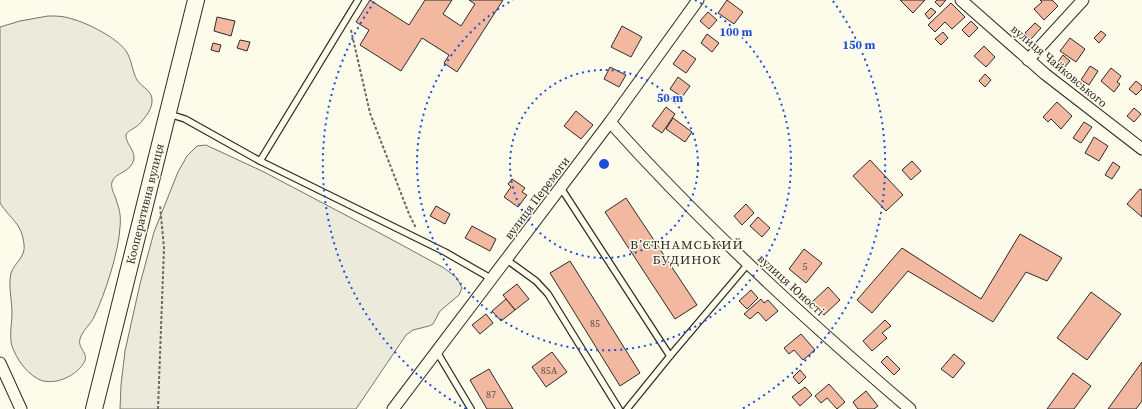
<svg xmlns="http://www.w3.org/2000/svg" width="1142" height="409" font-family="'Source Serif 4',serif">
	<rect width="100%" height="100%" fill="#fdfbea"/>
	<!-- green -->
	<g fill="#ecebdb" stroke="#74746e">
		<path d="M48 16C56 16 64 16 72 19 88 23 117 38 126 51 132 60 132 71 137 80 142 88 153 90 152 102 152 110 142 122 136 127 132 129 129 131 126 134 125 143 135 150 134 159 131 173 115 172 112 182 110 189 116 196 117 203 120 210 121 219 120 227 119 251 105 294 94 317 91 324 82 331 80 339 77 349 91 354 83 364 75 376 58 384 43 381 28 376 17 360 12 346 9 335 12 324 12 313 12 300 8 286 11 273 15 262 26 257 24 244 22 223 10 219 0 203V27L20 21Z"/>
		<polygon points="206,145 264,172 389,238 444,268 457,278 462,288 459,295 440,311 433,324 429,326 413,330 406,335 356,409 120,409 121,385 125,351 140,284 154,232 178,172 187,156 197,146"/>
	</g>
	<!-- building -->
	<g fill="#f2b8a0" stroke="#2b2b2b">
		<polygon points="370,0 409,25 425,0 452,0 443,14 461,26 475,4 469,0 503,0 457,72 444,63 449,55 422,38 401,71 360,45 369,30 356,22"/>
		<polygon points="727,0 743,12 734,24 718,13"/>
		<polygon points="900,0 925,0 913,13"/>
		<polygon points="937,0 946,0 940,7 935,2"/>
		<polygon points="1040,0 1052,0 1058,6 1044,20 1034,9 1042,2"/>
		<polygon points="951,3 965,17 952,29 945,22 935,32 928,25"/>
		<polygon points="931,8 936,12 929,19 925,14"/>
		<polygon points="708,12 717,20 709,29 700,21"/>
		<polygon points="217,17 235,21 231,36 214,31"/>
		<polygon points="971,21 978,28 969,37 962,30"/>
		<polygon points="1035,23 1041,28 1031,39 1025,33"/>
		<polygon points="622,26 642,37 631,57 611,47"/>
		<polygon points="1101,31 1106,35 1099,43 1094,38"/>
		<polygon points="943,32 948,38 941,45 935,39"/>
		<polygon points="707,34 719,43 712,52 701,43"/>
		<polygon points="1070,38 1085,49 1076,62 1060,51"/>
		<polygon points="240,40 250,42 247,51 237,48"/>
		<polygon points="213,43 221,45 219,52 211,50"/>
		<polygon points="984,46 995,57 986,67 974,56"/>
		<polygon points="683,50 696,59 686,73 673,64"/>
		<polygon points="1063,55 1070,61 1064,68 1058,62"/>
		<polygon points="1090,66 1098,71 1089,85 1081,80"/>
		<polygon points="610,67 626,75 619,87 604,79"/>
		<polygon points="1111,68 1121,76 1117,82 1120,84 1114,92 1101,81"/>
		<polygon points="985,74 991,80 985,87 979,81"/>
		<polygon points="678,77 690,86 682,97 670,89"/>
		<polygon points="1136,81 1142,86 1142,89 1136,95 1129,89"/>
		<polygon points="1057,102 1072,116 1061,129 1051,119 1048,122 1043,117"/>
		<polygon points="666,107 675,114 662,133 652,126"/>
		<polygon points="1134,108 1141,114 1134,122 1127,116"/>
		<polygon points="576,111 593,125 581,139 564,126"/>
		<polygon points="673,118 692,132 685,142 666,129"/>
		<polygon points="1084,122 1092,127 1081,143 1073,138"/>
		<polygon points="1094,137 1108,146 1099,161 1085,153"/>
		<polygon points="870,160 903,195 886,211 853,176"/>
		<polygon points="912,161 921,171 911,180 902,170"/>
		<polygon points="1113,162 1120,167 1112,179 1105,175"/>
		<polygon points="512,179 525,188 522,192 527,195 518,207 504,197 511,187 508,184"/>
		<polygon points="1140,189 1142,190 1142,217 1127,204"/>
		<polygon points="626,198 697,305 675,319 605,212"/>
		<polygon points="746,204 754,213 742,225 734,216"/>
		<polygon points="436,206 450,214 445,224 430,216"/>
		<polygon points="758,217 770,228 762,237 750,226"/>
		<polygon points="472,226 496,239 490,251 465,238"/>
		<polygon points="1020,234 1062,258 1047,281 1026,272 993,322 908,271 872,313 857,300 902,248 981,299"/>
		<polygon points="804,249 822,263 806,283 789,269"/>
		<polygon points="570,261 640,373 620,386 550,273"/>
		<polygon points="517,284 529,299 515,310 503,295"/>
		<polygon points="828,287 840,300 824,315 811,303"/>
		<polygon points="751,290 758,298 747,309 739,301"/>
		<polygon points="1091,292 1121,314 1087,360 1057,338"/>
		<polygon points="506,299 515,310 501,321 492,311"/>
		<polygon points="761,299 764,303 768,300 778,311 766,321 758,312 750,319 744,314"/>
		<polygon points="486,314 493,323 480,334 472,325"/>
		<polygon points="885,320 891,326 882,333 887,338 872,351 863,341"/>
		<polygon points="801,334 815,350 803,360 794,350 789,354 784,348"/>
		<polygon points="552,352 567,372 546,387 532,367"/>
		<polygon points="954,354 965,363 953,378 941,369"/>
		<polygon points="887,356 900,369 894,375 881,362"/>
		<polygon points="1142,362 1142,401 1136,409 1108,409"/>
		<polygon points="489,369 513,409 487,409 470,380"/>
		<polygon points="800,370 806,377 799,384 793,377"/>
		<polygon points="1073,373 1091,386 1074,409 1047,409"/>
		<polygon points="829,384 845,402 837,409 827,398 821,403 815,396"/>
		<polygon points="805,387 812,395 800,406 792,397"/>
		<polygon points="866,391 878,406 874,409 858,409 853,402"/>
	</g>
	<g fill="none" stroke-linecap="round" stroke-linejoin="round">
		<defs>
			<g id="lane">
				<polyline points="169,114 185,119 260,161 445,252 492,279"/>
				<polyline points="260,161 358,0"/>
				<polyline points="561,188 670,356"/>
				<polyline points="507,260 536,281 548,294 619,409"/>
				<polyline points="437,352 471,409"/>
				<polyline points="627,409 670,356 748,264"/>
			</g>
			<g id="street">
				<polyline points="961,0 1045,74 1142,149"/>
				<polyline points="1028,60 1083,0"/>
				<path d="M610 122C702 225 805 319 910 409"/>
				<polyline points="0,363 21,409"/>
				<polyline points="393,409 610,122 698,0"/>
			</g>
			<polyline id="secondary" points="94,409 196,0"/>
		</defs>
		<!-- lane casing -->
		<use href="#lane" stroke="#2b2b2b" stroke-width="8"/>
		<!-- street casing -->
		<use href="#street" stroke="#2b2b2b" stroke-width="13"/>
		<!-- secondary casing -->
		<use href="#secondary" stroke="#2b2b2b" stroke-width="18"/>
		<!-- path -->
		<g stroke="#6a6964" stroke-width="2" stroke-dasharray="3 2" stroke-linecap="butt">
			<polyline points="351,30 370,113 409,214 416,228"/>
			<polyline points="158,409 164,248 160,205"/>
		</g>
		<!-- lane -->
		<use href="#lane" stroke="#fdfbea" stroke-width="5.5"/>
		<!-- street -->
		<use href="#street" stroke="#fdfbea" stroke-width="11"/>
		<!-- secondary -->
		<use href="#secondary" stroke="#fdfbea" stroke-width="16"/>
	</g>
	<!-- distance rings -->
	<g fill="none" stroke="#1d4ed8" stroke-width="2" stroke-dasharray="2 4">
		<circle cx="604" cy="164" r="94"/>
		<path d="M695 0A187 187 0 1 1 513 0"/>
		<path d="M466 409A281 281 0 0 1 375 1M833 1A281 281 0 0 1 742 409"/>
	</g>
	<g text-anchor="middle" dominant-baseline="central" stroke-width="3" stroke-linejoin="round" paint-order="stroke">
		<!-- number labels -->
		<g font-size="10" fill="#5d4e48">
			<text x="805" y="266">5</text>
			<text x="595" y="323">85</text>
			<text x="549" y="370">85А</text>
			<text x="491" y="394">87</text>
		</g>
		<!-- street labels -->
		<g font-size="12" fill="#2b2b2b" stroke="#fdfbea">
			<text transform="translate(1059 66) rotate(40)">вулиця Чайковського</text>
			<text transform="translate(537 198) rotate(-53)">вулиця Перемоги</text>
			<text transform="translate(145 204) rotate(-76)">Кооперативна вулиця</text>
			<text transform="translate(791 285) rotate(42)">вулиця Юності</text>
		</g>
		<!-- neighbourhood labels -->
		<g font-size="13" letter-spacing="1" fill="#2b2b2b" stroke="#fdfbea">
			<text x="687" y="244">В’ЄТНАМСЬКИЙ<tspan x="687" dy="15">БУДИНОК</tspan></text>
		</g>
	</g>
	<circle cx="604" cy="164" r="6" fill="#1d4ed8" stroke="#fdfbea" stroke-width="2"/>
	<g font-size="12" text-anchor="middle" font-weight="bold" fill="#1d4ed8" stroke="#fdfbea" stroke-width="3" stroke-linejoin="round" paint-order="stroke">
		<text x="736" y="36">100 m</text>
		<text x="859" y="49">150 m</text>
		<text x="670" y="102">50 m</text>
	</g>
</svg>
